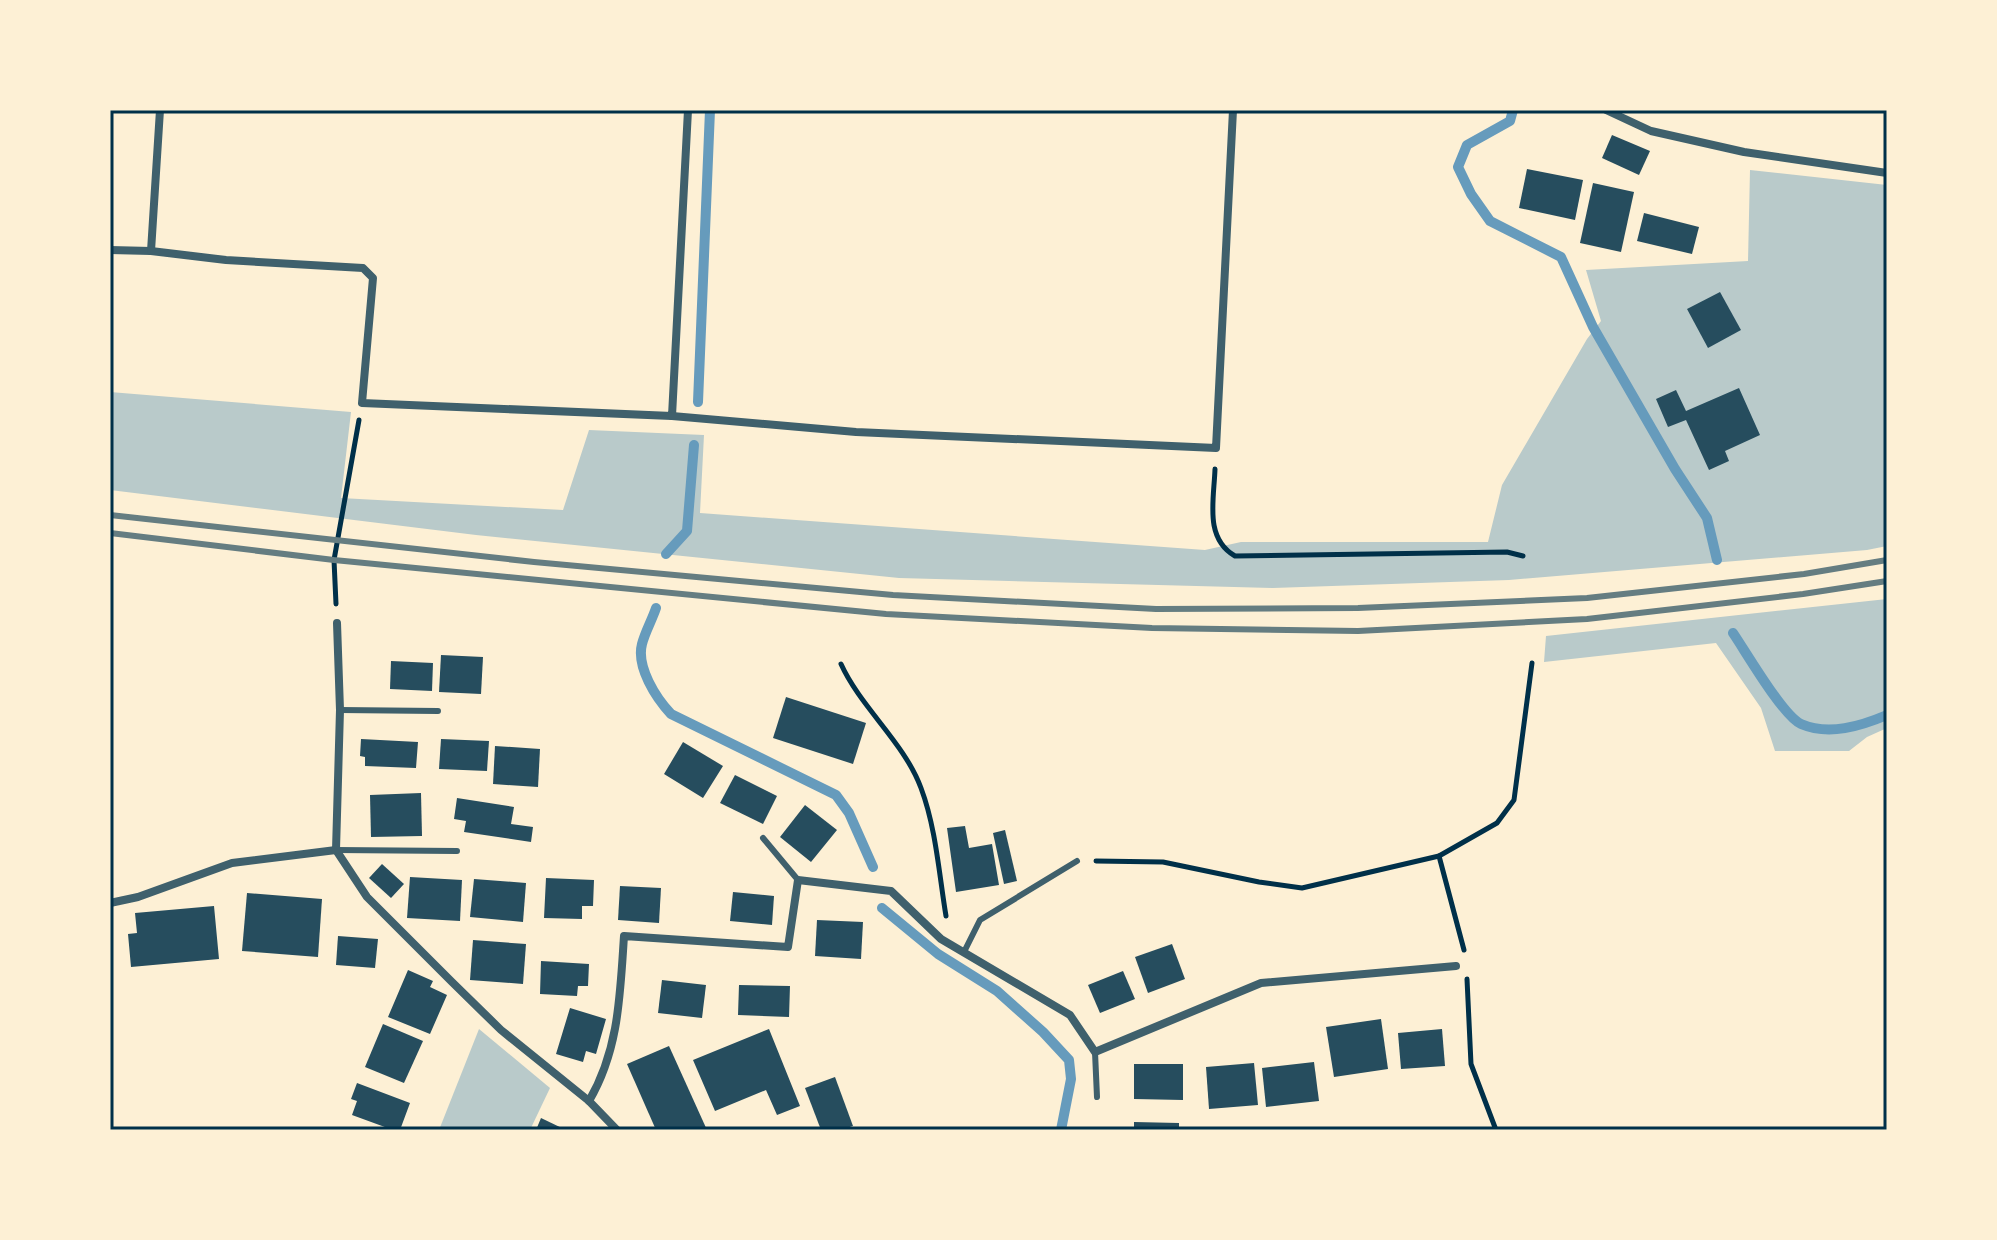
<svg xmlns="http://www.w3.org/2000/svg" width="1997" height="1240" font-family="Lato,sans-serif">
	<rect width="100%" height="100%" fill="#fdf0d5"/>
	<!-- green -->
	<g fill="#b9caca">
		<polygon points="1750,170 1887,185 1887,546 1867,550 1509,580 1273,588 899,578 476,535 110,490 110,392 351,412 341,498 563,510 589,430 704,435 700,513 1205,550 1241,542 1488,542 1502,485 1587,339 1601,321 1586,270 1748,261"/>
		<polygon points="1887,599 1887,728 1867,737 1849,751 1775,751 1761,708 1716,643 1544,662 1546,636"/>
		<polygon points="479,1029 550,1088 530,1130 439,1130"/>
	</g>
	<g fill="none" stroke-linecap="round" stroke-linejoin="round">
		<!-- stream -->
		<g stroke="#669bbc" stroke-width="10">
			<polyline points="1513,110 1510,121 1467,145 1458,167 1471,194 1490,221 1561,257 1593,327 1675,469 1707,518 1717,560"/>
			<polyline points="698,402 710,110"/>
			<polyline points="666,554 687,531 694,445"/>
			<path d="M656 608C652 620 645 632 642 644 636 667 656 698 671 714L836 795 849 813 873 867"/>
			<path d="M1733 633C1746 652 1783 716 1801 724 1829 736 1861 726 1887 715"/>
			<polyline points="882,908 938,954 997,991 1043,1032 1069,1060 1071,1079 1061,1130"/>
		</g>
	</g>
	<!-- building -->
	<g fill="#264d5e">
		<polygon points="1612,135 1650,151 1639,175 1602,158"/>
		<polygon points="1527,169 1583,180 1575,220 1519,208"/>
		<polygon points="1593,183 1634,192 1621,252 1580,243"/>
		<polygon points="1644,213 1699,227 1692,254 1637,241"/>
		<polygon points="1720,292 1741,330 1708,348 1687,309"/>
		<polygon points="1739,388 1760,435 1725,451 1729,461 1709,470 1686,420 1668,427 1656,399 1676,390 1686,411"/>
		<polygon points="441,655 483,657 481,694 439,692"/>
		<polygon points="391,661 433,663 432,691 390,689"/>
		<polygon points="786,697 866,723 853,764 773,738"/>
		<polygon points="361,739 418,742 416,768 365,766 365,757 360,756"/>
		<polygon points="441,739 489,741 487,771 439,769"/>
		<polygon points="683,742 723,766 703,798 664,774"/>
		<polygon points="495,746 540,749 538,787 493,784"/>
		<polygon points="735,775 777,796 763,824 720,803"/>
		<polygon points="421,793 422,836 371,837 370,795"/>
		<polygon points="457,798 514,807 511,824 533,827 531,842 464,832 466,821 454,819"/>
		<polygon points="805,805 837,830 811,862 780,837"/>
		<polygon points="965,826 969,848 992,844 999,885 956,892 947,828"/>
		<polygon points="1005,830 1017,881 1004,884 993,833"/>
		<polygon points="382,864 404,884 391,898 369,878"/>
		<polygon points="410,877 462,880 460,921 407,918"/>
		<polygon points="546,878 594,880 593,906 582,906 582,919 544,918"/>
		<polygon points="474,879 526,883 523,922 470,917"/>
		<polygon points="620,886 661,888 659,923 618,920"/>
		<polygon points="733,892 774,896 772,925 730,921"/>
		<polygon points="247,893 322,899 318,957 242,951"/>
		<polygon points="214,906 219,959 131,967 128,934 137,933 135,913"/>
		<polygon points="817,920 863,922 861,959 815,956"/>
		<polygon points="338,936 378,939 375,968 336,965"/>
		<polygon points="473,940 526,944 523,984 470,980"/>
		<polygon points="1172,944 1185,979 1148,993 1135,957"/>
		<polygon points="541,961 589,964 588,986 578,986 577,996 540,994"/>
		<polygon points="408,970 433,981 430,987 447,995 430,1034 388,1017"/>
		<polygon points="1123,971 1135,999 1100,1013 1088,985"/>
		<polygon points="662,980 706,985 702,1018 658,1013"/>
		<polygon points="739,985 790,986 789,1017 738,1015"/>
		<polygon points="570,1008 606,1019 596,1054 586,1051 583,1062 556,1054"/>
		<polygon points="1381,1019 1388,1069 1334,1077 1326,1027"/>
		<polygon points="383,1024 423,1041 404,1083 365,1067"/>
		<polygon points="769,1029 800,1106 777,1115 766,1090 715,1111 693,1060"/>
		<polygon points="1442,1029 1445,1066 1401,1069 1398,1033"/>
		<polygon points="669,1046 707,1130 656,1130 627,1064"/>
		<polygon points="1314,1062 1319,1101 1266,1107 1262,1068"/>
		<polygon points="1254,1063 1258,1105 1209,1109 1206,1067"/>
		<polygon points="1134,1064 1183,1064 1183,1100 1134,1099"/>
		<polygon points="835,1077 853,1126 840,1130 821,1130 805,1088"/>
		<polygon points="357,1083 410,1103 400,1130 393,1130 352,1115 357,1101 351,1099"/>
		<polygon points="541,1118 566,1130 536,1130"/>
		<polygon points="1134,1122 1179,1123 1179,1130 1134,1130"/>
	</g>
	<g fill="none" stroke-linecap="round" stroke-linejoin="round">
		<!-- path -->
		<g stroke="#003049" stroke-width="5">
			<path d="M1215 469C1214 500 1204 538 1235 556L1507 552 1523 556"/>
			<polyline points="336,604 334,560 359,420"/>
			<path d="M841 664C861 708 904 742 921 788 936 828 939 874 946 916"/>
			<polyline points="1439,856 1464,950"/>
			<polyline points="1096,861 1163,862 1259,882 1302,888 1439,856 1497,823 1514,800 1532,663"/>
			<polyline points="1467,979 1471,1064 1496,1130"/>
		</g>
		<!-- service -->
		<g stroke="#3f606c" stroke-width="6">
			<polyline points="340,710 438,711"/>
			<polyline points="763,838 798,880"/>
			<polyline points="336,850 457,851"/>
			<polyline points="964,952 980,920 1077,861"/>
			<polyline points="1095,1052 1097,1097"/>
		</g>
		<!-- minor -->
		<g stroke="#3f606c" stroke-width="8">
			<polyline points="1606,110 1651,131 1744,152 1887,173"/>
			<polyline points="110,250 151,251 226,260 363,268 373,278 362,403 672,416 688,110"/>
			<polyline points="151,251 160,110"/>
			<polyline points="672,416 856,432 1216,448 1233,110"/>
			<polyline points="337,623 340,710 336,850 367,897 452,982 501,1030 589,1101 617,1130"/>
			<polyline points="110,903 138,897 232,863 336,850"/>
			<path d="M589 1101C619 1050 620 995 624 936L788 947 798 880 891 891 941 939 1070 1015 1095 1052 1261 983 1456 966"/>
		</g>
		<!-- rail -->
		<g stroke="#657d81" stroke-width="6">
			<polyline points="110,515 534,562 893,595 1156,609 1358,608 1587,598 1804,574 1887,560"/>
			<polyline points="110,533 334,560 886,614 1152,628 1358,631 1587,619 1803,594 1887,581"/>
		</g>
	</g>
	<!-- border -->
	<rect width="1997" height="1240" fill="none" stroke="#fdf0d5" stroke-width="224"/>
	<rect x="112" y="112" width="1773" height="1016" fill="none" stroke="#003049" stroke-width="3"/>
</svg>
